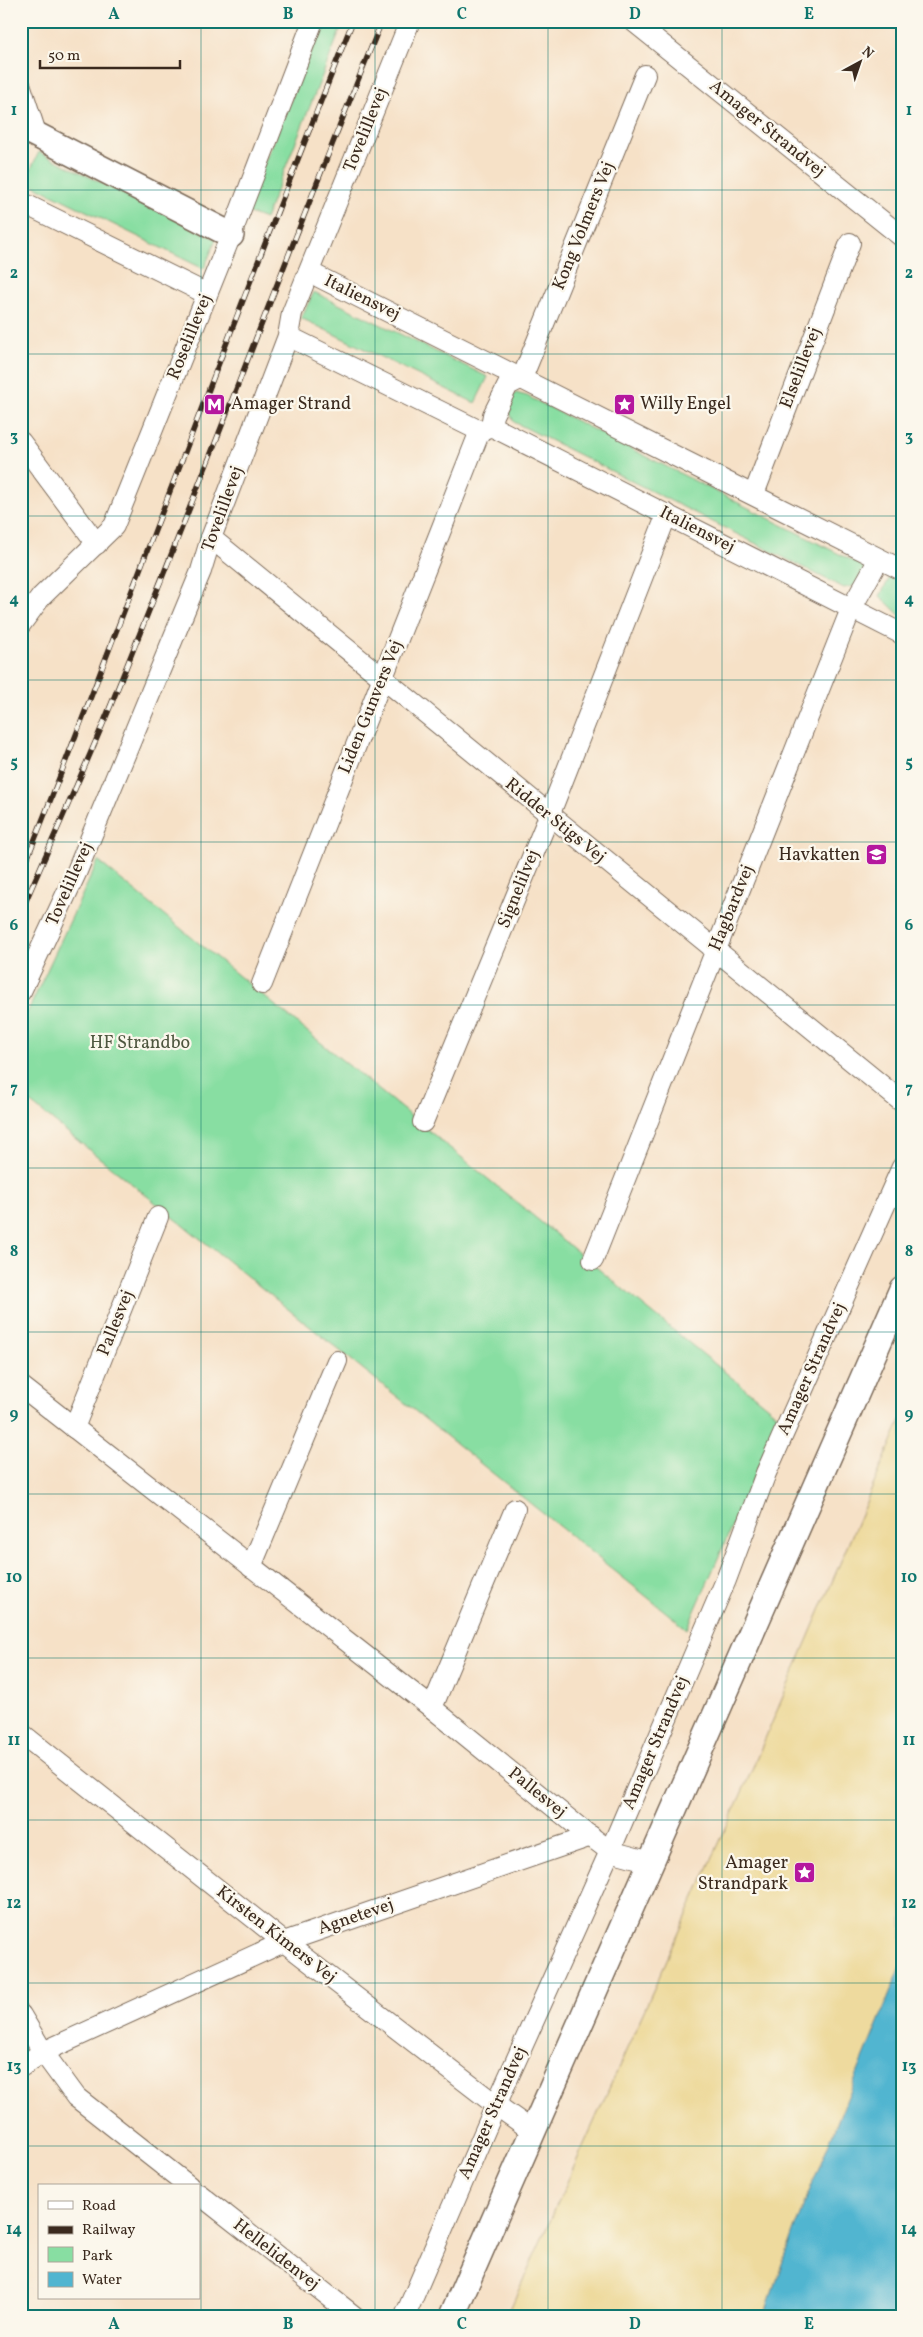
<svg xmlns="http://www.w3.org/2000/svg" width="923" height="2337" font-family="Vollkorn,serif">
	<rect width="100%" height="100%" fill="#fbf7ec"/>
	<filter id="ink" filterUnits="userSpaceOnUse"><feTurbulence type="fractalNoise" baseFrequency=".02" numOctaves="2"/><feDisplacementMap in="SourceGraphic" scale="10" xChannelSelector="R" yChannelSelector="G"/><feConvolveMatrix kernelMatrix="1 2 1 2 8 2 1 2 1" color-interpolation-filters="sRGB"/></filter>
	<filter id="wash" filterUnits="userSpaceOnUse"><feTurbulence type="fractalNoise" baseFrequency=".0096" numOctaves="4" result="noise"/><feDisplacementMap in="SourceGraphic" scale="20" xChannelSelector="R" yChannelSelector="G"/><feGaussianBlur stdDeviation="1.12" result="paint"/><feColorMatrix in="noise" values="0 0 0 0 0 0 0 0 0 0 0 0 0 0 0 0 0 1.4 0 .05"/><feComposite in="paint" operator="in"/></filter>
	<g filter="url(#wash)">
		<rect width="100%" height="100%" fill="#f6e1c7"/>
		<!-- green -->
		<g fill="#88dea2" stroke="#628460">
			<polygon points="324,21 344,21 265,219 244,211"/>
			<polygon points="39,152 216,239 204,269 25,181"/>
			<polygon points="314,292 488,377 475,403 301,318"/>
			<polygon points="516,393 527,396 867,568 858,585 844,588 514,422 507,407 509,399"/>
			<polygon points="890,577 902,583 902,617 880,596"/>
			<polygon points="98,861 780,1417 687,1629 21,1095 21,1026"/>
		</g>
		<!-- sand -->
		<polygon fill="#eeda9e" stroke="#94825e" points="902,1418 902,1964 794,2229 764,2316 507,2316 747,1781"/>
		<!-- water -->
		<polygon fill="#51b5d0" stroke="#467077" points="902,1964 902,2316 764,2316 794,2229"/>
	</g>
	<g filter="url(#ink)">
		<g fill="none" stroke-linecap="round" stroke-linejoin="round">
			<defs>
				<g id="minor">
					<polyline points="633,21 902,237"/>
					<polyline points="21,87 37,136"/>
					<polyline points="21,202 207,294"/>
					<polyline points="309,272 902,570"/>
					<polyline points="288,336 480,431 491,426 902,634"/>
					<polyline points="491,426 493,415 508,385 522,378 645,75"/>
					<polyline points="21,442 97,544"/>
					<polyline points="754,494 850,243"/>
					<polyline points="211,538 902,1102"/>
					<polyline points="21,624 41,597 114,526 231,235 313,21"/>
					<polyline points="262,984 480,431"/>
					<polyline points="21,991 77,871 201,571 211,538 288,336 292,313 410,21"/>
					<polyline points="423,1122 549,816 667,514"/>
					<polyline points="593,1260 851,609 879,559"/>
					<polyline points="21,1386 432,1708 586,1833 610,1851 651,1862"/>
					<polyline points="74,1428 158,1217"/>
					<polyline points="251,1567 337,1361"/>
					<polyline points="432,1708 515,1509"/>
					<polyline points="21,1733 284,1942 496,2105 534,2132"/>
					<polyline points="21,2015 43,2052 76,2097 189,2186"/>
					<polyline points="21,2067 43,2052 284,1942 591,1836"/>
					<polyline points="199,2194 354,2316"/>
					<polyline points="405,2316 496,2105 610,1851 726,1580 766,1473 902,1167"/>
				</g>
				<g id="tertiary">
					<polyline points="21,127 231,235"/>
					<polyline points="452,2316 902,1289"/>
				</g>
			</defs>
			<!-- minor casing -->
			<use href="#minor" stroke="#7c6a59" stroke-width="22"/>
			<!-- tertiary casing -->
			<use href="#tertiary" stroke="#7c6a59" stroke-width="28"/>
			<!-- minor -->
			<use href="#minor" stroke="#fff" stroke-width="20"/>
			<!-- tertiary -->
			<use href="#tertiary" stroke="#fff" stroke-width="25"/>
			<defs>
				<g id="rail">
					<path d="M21 874C135 591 238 304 353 21"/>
					<path d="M21 912C50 845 80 779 108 712 202 483 288 250 382 21"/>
				</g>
			</defs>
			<!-- rail casing -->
			<use href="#rail" stroke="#3b2a1e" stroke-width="5.5"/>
			<!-- rail -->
			<use href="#rail" stroke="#fbf7ec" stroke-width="4" stroke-dasharray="11" stroke-linecap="butt"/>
		</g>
	</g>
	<!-- grid -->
	<path fill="none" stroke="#0f766e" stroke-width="1" stroke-opacity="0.55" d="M201 21V2316M375 21V2316M548 21V2316M722 21V2316M21 190H902M21 354H902M21 516H902M21 680H902M21 842H902M21 1005H902M21 1168H902M21 1332H902M21 1494H902M21 1658H902M21 1820H902M21 1983H902M21 2146H902"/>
	<!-- icons -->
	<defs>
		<symbol id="metro-square" viewBox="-11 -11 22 22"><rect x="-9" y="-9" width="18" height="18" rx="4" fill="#b5179e" stroke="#fbf7ec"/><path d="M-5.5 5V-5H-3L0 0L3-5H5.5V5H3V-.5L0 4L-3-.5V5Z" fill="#fff"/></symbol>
		<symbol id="sight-square" viewBox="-11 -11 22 22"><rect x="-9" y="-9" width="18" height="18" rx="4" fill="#b5179e" stroke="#fbf7ec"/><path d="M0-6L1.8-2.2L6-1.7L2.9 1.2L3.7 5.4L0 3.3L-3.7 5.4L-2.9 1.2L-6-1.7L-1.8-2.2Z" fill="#fff"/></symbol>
		<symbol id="school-square" viewBox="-11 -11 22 22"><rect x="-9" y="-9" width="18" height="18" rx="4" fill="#b5179e" stroke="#fbf7ec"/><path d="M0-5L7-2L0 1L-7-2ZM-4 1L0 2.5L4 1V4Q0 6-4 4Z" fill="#fff"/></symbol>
	</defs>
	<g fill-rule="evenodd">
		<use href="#metro-square" x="202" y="392" width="25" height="25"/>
		<use href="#sight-square" x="612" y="392" width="25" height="25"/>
		<use href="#school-square" x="864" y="842" width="25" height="25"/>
		<use href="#sight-square" x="792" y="1860" width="25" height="25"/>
	</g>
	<g text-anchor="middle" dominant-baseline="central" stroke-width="4.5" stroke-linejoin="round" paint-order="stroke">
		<!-- street labels -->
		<g font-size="18" fill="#3b2a1e" stroke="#fbf7ec">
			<text transform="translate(767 129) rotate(39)">Amager Strandvej</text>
			<text transform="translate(366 130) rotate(-68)">Tovelillevej</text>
			<text transform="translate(584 226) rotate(-68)">Kong Volmers Vej</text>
			<text transform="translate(362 298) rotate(26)">Italiensvej</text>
			<text transform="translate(190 337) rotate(-68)">Roselillevej</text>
			<text transform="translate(801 368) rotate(-69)">Elselillevej</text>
			<text transform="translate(223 509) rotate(-70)">Tovelillevej</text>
			<text transform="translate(697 530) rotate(27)">Italiensvej</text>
			<text transform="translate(371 707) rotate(-68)">Liden Gunvers Vej</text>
			<text transform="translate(555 821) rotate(39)">Ridder Stigs Vej</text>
			<text transform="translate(70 884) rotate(-66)">Tovelillevej</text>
			<text transform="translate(519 889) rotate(-68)">Signelilvej</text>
			<text transform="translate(732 908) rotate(-68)">Hagbardvej</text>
			<text transform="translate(116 1323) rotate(-68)">Pallesvej</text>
			<text transform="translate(812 1369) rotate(-66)">Amager Strandvej</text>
			<text transform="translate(656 1743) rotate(-67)">Amager Strandvej</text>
			<text transform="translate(537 1793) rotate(39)">Pallesvej</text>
			<text transform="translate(356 1917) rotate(-19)">Agnetevej</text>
			<text transform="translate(276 1935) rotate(38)">Kirsten Kimers Vej</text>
			<text transform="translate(493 2113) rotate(-66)">Amager Strandvej</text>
			<text transform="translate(276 2255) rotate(38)">Hellelidenvej</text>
		</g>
		<!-- poi labels -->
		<g font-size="18" fill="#3b2a1e" stroke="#fbf7ec" text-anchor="start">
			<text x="231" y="404">Amager Strand</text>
			<text x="640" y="404">Willy Engel</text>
			<text x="860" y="855" text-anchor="end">Havkatten</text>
			<text x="788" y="1863" text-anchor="end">Amager<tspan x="788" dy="21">Strandpark</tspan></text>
		</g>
		<!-- park labels -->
		<g font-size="18" fill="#4e573f" stroke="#fbf7ec">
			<text x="140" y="1043">HF Strandbo</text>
		</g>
	</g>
	<!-- margin -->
	<rect width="923" height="2337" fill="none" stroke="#fbf7ec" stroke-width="55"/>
	<!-- legend -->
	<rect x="38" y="2184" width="162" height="115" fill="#fbf7ec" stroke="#aea59a"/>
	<rect x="48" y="2201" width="25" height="8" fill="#ffffff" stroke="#aea59a"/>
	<text x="82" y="2210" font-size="15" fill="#3b2a1e">Road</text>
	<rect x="48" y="2226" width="25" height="8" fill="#3b2a1e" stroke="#aea59a"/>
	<text x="82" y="2234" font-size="15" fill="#3b2a1e">Railway</text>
	<rect x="48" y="2247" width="25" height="15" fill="#88dea2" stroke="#aea59a"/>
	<text x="82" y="2260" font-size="15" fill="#3b2a1e">Park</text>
	<rect x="48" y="2272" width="25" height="15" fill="#51b5d0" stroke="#aea59a"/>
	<text x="82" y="2284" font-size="15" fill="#3b2a1e">Water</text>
	<!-- north arrow -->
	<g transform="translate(860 62) rotate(40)" stroke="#fbf7ec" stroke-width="4" paint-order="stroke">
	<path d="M0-4L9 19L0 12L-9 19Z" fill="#3b2a1e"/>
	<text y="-8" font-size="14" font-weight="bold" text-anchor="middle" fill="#3b2a1e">N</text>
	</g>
	<!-- scale -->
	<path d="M40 60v8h140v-8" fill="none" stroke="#3b2a1e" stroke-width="2.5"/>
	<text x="48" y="60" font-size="15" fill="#3b2a1e" stroke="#fbf7ec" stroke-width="4" paint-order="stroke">50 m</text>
	<rect x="28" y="28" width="868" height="2282" fill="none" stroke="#0f766e" stroke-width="2"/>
	<g font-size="16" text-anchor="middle" font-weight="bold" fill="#0f766e">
		<text x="114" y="19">A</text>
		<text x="288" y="19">B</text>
		<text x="462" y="19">C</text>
		<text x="635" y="19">D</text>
		<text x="809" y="19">E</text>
		<text x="14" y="115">1</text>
		<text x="909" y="115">1</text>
		<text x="14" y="278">2</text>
		<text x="909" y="278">2</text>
		<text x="14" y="441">3</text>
		<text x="909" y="441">3</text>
		<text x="14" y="604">4</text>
		<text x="909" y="604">4</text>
		<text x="14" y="767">5</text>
		<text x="909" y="767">5</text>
		<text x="14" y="930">6</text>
		<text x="909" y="930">6</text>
		<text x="14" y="1093">7</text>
		<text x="909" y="1093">7</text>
		<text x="14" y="1256">8</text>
		<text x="909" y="1256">8</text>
		<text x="14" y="1419">9</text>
		<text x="909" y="1419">9</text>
		<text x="14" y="1582">10</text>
		<text x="909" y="1582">10</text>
		<text x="14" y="1745">11</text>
		<text x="909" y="1745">11</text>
		<text x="14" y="1908">12</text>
		<text x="909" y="1908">12</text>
		<text x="14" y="2071">13</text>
		<text x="909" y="2071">13</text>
		<text x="14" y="2234">14</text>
		<text x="909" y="2234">14</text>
		<text x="114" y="2329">A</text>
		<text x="288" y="2329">B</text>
		<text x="462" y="2329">C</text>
		<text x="635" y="2329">D</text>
		<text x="809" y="2329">E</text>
	</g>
</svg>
